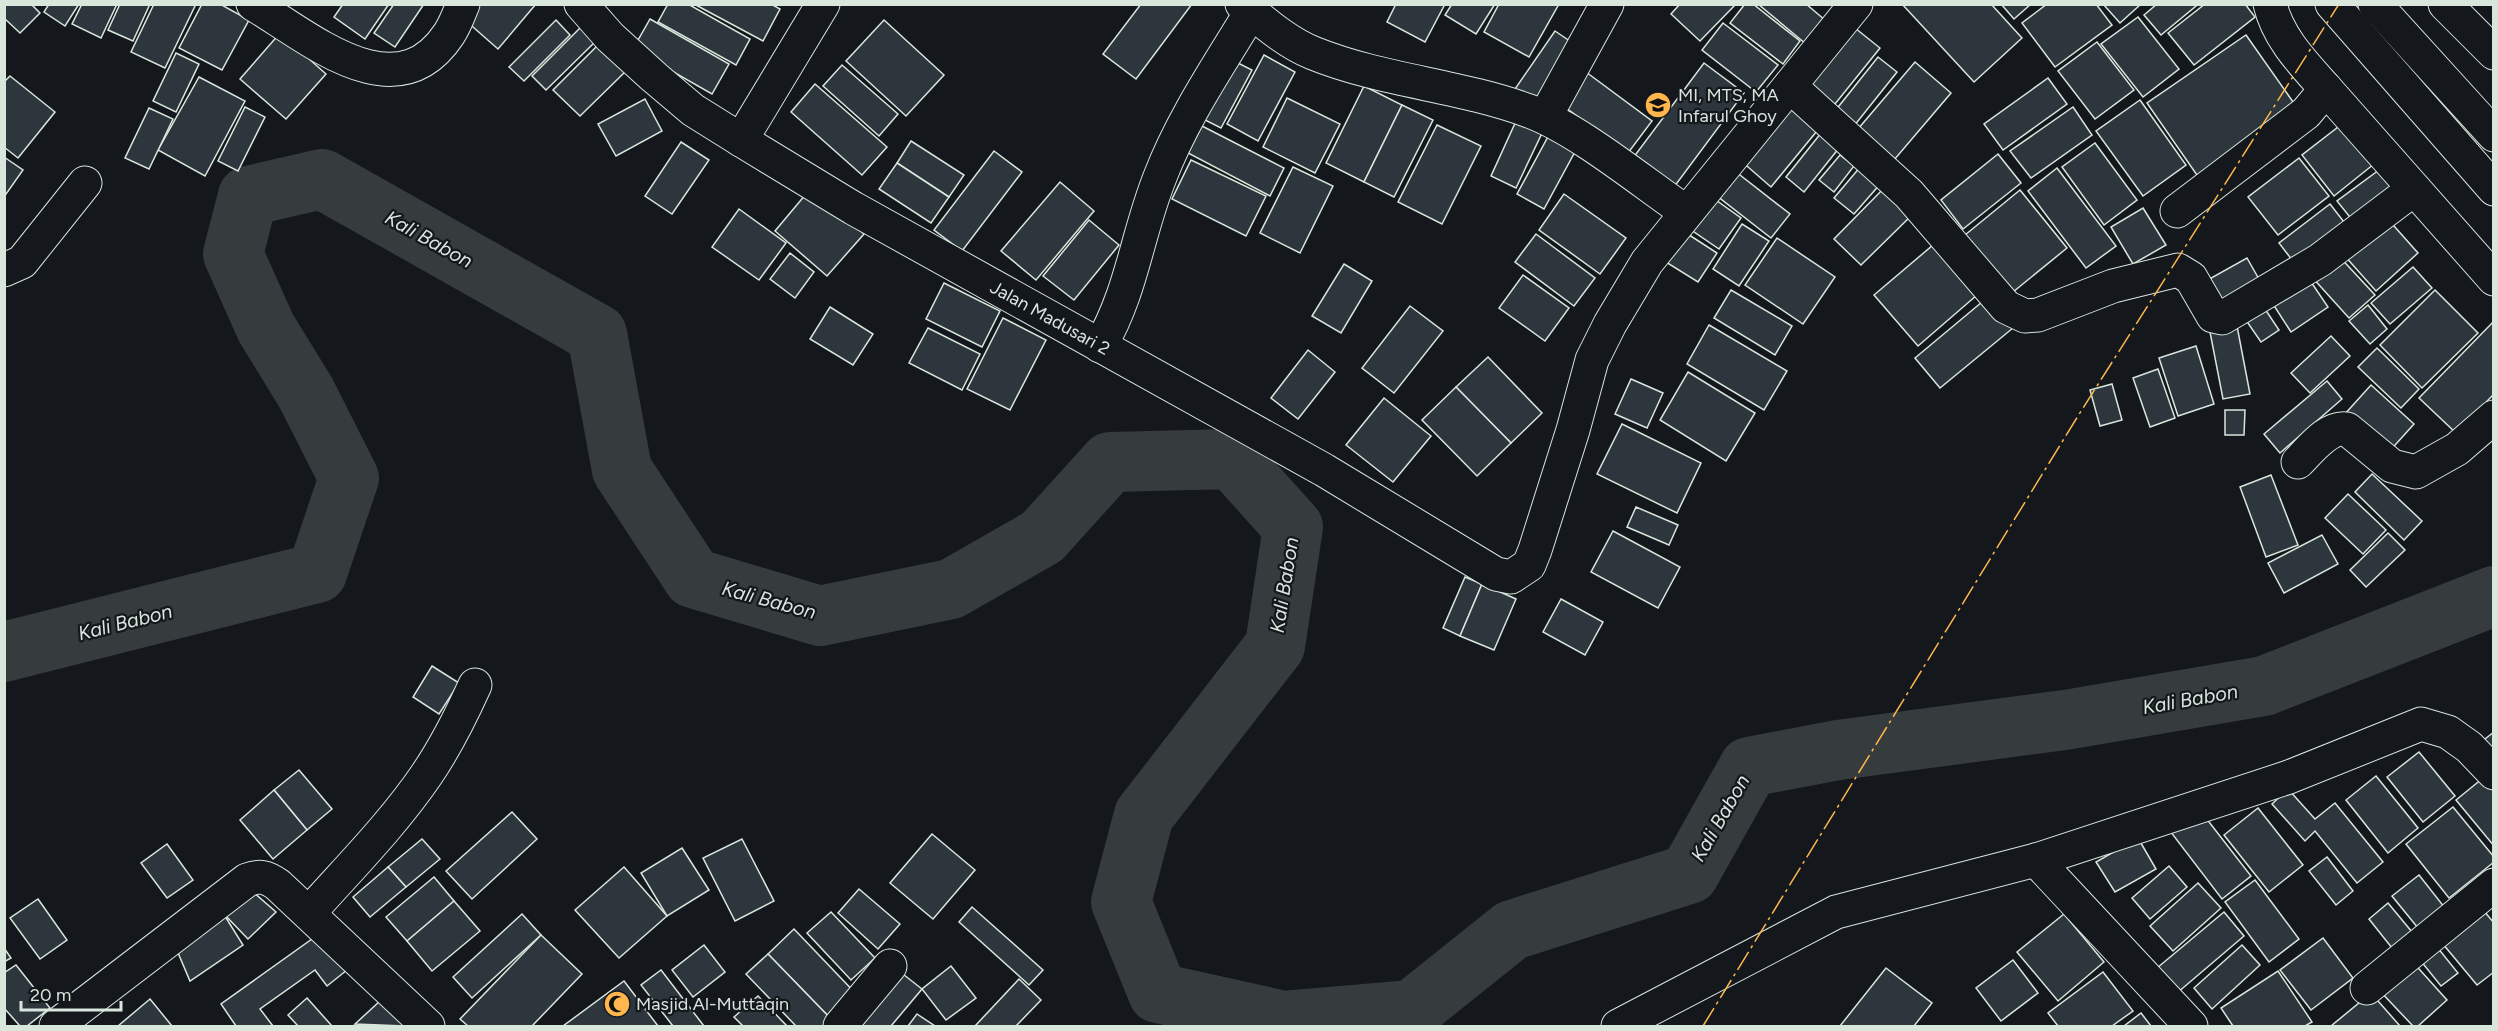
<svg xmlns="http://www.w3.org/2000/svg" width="2498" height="1031" font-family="Figtree,sans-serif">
	<rect width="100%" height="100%" fill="#14181c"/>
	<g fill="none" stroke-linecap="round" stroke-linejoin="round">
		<!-- river -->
		<polyline stroke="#363b3e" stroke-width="60" points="4,652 317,573 349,478 306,393 266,328 233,254 248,196 322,179 597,334 622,470 693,578 820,616 951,589 1042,537 1110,462 1232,459 1293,527 1275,646 1144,815 1121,902 1158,993 1284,1021 1412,1010 1512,930 1689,874 1749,767 1838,750 2065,720 2264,686 2494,596"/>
	</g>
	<!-- building -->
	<g fill="#2c363c" stroke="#d8e6dc" stroke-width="1.5">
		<polygon points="4,4 31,4 40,13 20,33 4,18"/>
		<polygon points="49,4 79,4 65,26 44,12"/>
		<polygon points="82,4 117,4 101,38 72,24"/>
		<polygon points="120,4 150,4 133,41 108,30"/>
		<polygon points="154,4 196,4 165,68 131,52"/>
		<polygon points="202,4 220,4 249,20 222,70 179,48"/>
		<polygon points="343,4 389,4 365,39 334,17"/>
		<polygon points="394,4 424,4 395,47 374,33"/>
		<polygon points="478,4 536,4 498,49 465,20"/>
		<polygon points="668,4 688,4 750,39 736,65 658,22"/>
		<polygon points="694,4 771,4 780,9 763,41"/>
		<polygon points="1141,4 1192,4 1136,79 1103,54"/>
		<polygon points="1396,4 1445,4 1425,42 1387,22"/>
		<polygon points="1452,4 1495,4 1476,34 1445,15"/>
		<polygon points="1499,4 1559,4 1529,57 1484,32"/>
		<polygon points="1680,4 1736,4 1700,41 1671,14"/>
		<polygon points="1745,4 1753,4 1800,41 1783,64 1730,23"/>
		<polygon points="1758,4 1806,4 1825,20 1806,44"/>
		<polygon points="1902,4 1991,4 2022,38 1974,82"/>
		<polygon points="2001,4 2031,4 2014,19"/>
		<polygon points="2047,4 2096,4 2112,25 2055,67 2022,23"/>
		<polygon points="2103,4 2141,4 2120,23"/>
		<polygon points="2157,4 2195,4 2196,6 2161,35 2144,15"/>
		<polygon points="2205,4 2245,4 2255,17 2194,65 2168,33"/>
		<polygon points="2138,17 2179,69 2143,97 2101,44"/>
		<polygon points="650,19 729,64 712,94 633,49"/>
		<polygon points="556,20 570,35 524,81 509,67"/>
		<polygon points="884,20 944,75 906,116 846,61"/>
		<polygon points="1723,23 1778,65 1756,92 1702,50"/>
		<polygon points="581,27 596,41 546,90 532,76"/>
		<polygon points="1855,28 1880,48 1831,109 1807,89"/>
		<polygon points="1555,31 1577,46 1537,105 1515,89"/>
		<polygon points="280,33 326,74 286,119 240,79"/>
		<polygon points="2246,35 2298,109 2199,178 2147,103"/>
		<polygon points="2097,42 2134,90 2095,119 2058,71"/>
		<polygon points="600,43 627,70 580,116 553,90"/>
		<polygon points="176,53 199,64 176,112 153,101"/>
		<polygon points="1264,55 1295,72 1258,141 1227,124"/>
		<polygon points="1878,57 1897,72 1854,126 1835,111"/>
		<polygon points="1232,60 1252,70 1221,128 1201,118"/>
		<polygon points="1915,62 1951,93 1894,160 1858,129"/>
		<polygon points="1704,63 1744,93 1674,187 1633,158"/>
		<polygon points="842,65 898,114 879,136 823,86"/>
		<polygon points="1586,72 1652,121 1628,153 1562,105"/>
		<polygon points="10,76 55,112 18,158 4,147 4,82"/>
		<polygon points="199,77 245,101 205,176 158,150"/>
		<polygon points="2048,78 2067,104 2003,150 1984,124"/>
		<polygon points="815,84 887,147 862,175 791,112"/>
		<polygon points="1364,86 1402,105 1364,182 1326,163"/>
		<polygon points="1287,98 1340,124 1315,173 1263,147"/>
		<polygon points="645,99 662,131 616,156 598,124"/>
		<polygon points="1789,100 1821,126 1771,187 1740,160"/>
		<polygon points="2140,100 2186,165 2143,196 2096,131"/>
		<polygon points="1402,105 1433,120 1394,197 1364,182"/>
		<polygon points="245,107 265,117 238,171 218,161"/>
		<polygon points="2073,107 2092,135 2031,178 2010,151"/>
		<polygon points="149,108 173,119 149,169 125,158"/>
		<polygon points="1517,119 1543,131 1516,188 1491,176"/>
		<polygon points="2342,124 2374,164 2334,196 2302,155"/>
		<polygon points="1437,125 1481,146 1442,224 1398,202"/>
		<polygon points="1202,126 1284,168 1270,196 1188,153"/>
		<polygon points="1550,133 1577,148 1544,209 1517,194"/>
		<polygon points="1821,133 1839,148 1804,192 1786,177"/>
		<polygon points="911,141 964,175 949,197 897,163"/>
		<polygon points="681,142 709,160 672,214 645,196"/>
		<polygon points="2095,143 2137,200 2104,225 2062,167"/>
		<polygon points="994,151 1022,172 962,251 934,230"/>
		<polygon points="1998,154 2021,183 1963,229 1941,200"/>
		<polygon points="1840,155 1854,166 1834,192 1819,180"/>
		<polygon points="4,157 23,170 4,197"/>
		<polygon points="2299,158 2329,196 2278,235 2248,197"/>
		<polygon points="1191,160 1266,196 1246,236 1172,199"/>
		<polygon points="897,163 949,197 931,223 879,189"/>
		<polygon points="1861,166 1881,183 1854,214 1834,198"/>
		<polygon points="1293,167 1333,186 1300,253 1260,233"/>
		<polygon points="1731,168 1790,214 1771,238 1712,192"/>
		<polygon points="2057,168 2116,246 2086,268 2028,191"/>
		<polygon points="2379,170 2398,194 2357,226 2337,201"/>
		<polygon points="1060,182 1094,211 1036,280 1001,251"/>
		<polygon points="1887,185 1914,213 1861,265 1834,239"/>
		<polygon points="811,188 864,234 827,276 775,231"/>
		<polygon points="2020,190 2067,248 2013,292 1965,235"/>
		<polygon points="1706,193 1741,218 1719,249 1684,225"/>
		<polygon points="1564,194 1626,238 1600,274 1539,230"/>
		<polygon points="2330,204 2351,231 2299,269 2279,243"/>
		<polygon points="2143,208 2166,245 2133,264 2111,227"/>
		<polygon points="739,209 786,243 759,280 712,247"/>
		<polygon points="2386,217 2418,253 2376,291 2343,254"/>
		<polygon points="1089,220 1119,245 1074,300 1043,276"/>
		<polygon points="1742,224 1769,241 1739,286 1713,269"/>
		<polygon points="1680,229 1717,253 1698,282 1661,259"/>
		<polygon points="1536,234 1595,278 1574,306 1515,262"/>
		<polygon points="1777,238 1835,277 1803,324 1745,285"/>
		<polygon points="1933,245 1977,295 1918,346 1874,295"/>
		<polygon points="790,253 814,272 795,298 770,279"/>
		<polygon points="2336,253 2375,295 2349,318 2311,276"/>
		<polygon points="2247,258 2264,288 2221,313 2204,282"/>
		<polygon points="1344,264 1372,281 1341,333 1312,316"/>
		<polygon points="2413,267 2432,288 2390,324 2371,303"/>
		<polygon points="1523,275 1569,308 1545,341 1499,308"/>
		<polygon points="2307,276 2328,307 2291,332 2271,301"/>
		<polygon points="944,283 1000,311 982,347 926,319"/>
		<polygon points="1731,290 1792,326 1775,355 1714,318"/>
		<polygon points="2435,290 2478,333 2422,388 2380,345"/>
		<polygon points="1988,297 2013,328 1940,388 1915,358"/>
		<polygon points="2259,300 2279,330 2261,342 2241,313"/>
		<polygon points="2368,305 2387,329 2370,344 2349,321"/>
		<polygon points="1410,306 1443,331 1394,393 1362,368"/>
		<polygon points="830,307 873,334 853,365 810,339"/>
		<polygon points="1003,318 1046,340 1010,410 967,389"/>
		<polygon points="2494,321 2494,394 2456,433 2419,398"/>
		<polygon points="1709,325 1787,371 1764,410 1687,364"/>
		<polygon points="2237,326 2250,394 2223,399 2210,332"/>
		<polygon points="928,328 980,354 962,390 909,363"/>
		<polygon points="2331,336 2350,356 2310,393 2291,373"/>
		<polygon points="2196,346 2214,404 2178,416 2159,358"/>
		<polygon points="2377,348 2419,389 2401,408 2358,367"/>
		<polygon points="1308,350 1335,372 1298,419 1271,398"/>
		<polygon points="1488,357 1542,413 1511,443 1456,387"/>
		<polygon points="2158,369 2175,418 2150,427 2133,378"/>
		<polygon points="1688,372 1755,413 1726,461 1660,420"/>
		<polygon points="1631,379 1663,393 1647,428 1615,414"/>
		<polygon points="2327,381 2342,399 2280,453 2264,434"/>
		<polygon points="2112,384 2122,420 2100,426 2090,390"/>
		<polygon points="2371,385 2414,424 2387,454 2344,415"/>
		<polygon points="1456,387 1511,443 1477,476 1422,420"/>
		<polygon points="1384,398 1431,436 1393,482 1346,445"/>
		<polygon points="2225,410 2245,410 2244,435 2225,435"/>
		<polygon points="1622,424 1701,463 1677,513 1597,474"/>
		<polygon points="2372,474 2422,521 2404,540 2355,492"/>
		<polygon points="2271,475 2298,545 2266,557 2240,487"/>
		<polygon points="2348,494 2386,530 2363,554 2325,518"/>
		<polygon points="1636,507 1678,525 1669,545 1627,527"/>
		<polygon points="1613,531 1680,567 1658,608 1591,572"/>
		<polygon points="2388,533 2405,550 2366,587 2350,570"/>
		<polygon points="2322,535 2338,564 2284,593 2268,563"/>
		<polygon points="1465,577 1482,584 1460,636 1443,628"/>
		<polygon points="1482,584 1516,599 1494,650 1460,636"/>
		<polygon points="1561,599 1603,622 1585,655 1543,632"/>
		<polygon points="432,666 459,683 439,714 413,697"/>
		<polygon points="2494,732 2494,757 2481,742"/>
		<polygon points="2419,752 2455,796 2423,822 2387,777"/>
		<polygon points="299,770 332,809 307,830 274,790"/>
		<polygon points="2488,774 2494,780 2494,846 2456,800"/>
		<polygon points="2376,776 2418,828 2388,853 2346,800"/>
		<polygon points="2288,789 2315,819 2335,803 2383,862 2357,883 2315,831 2305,841 2272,804"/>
		<polygon points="274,790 307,830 273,859 240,820"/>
		<polygon points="2453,807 2494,857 2494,862 2449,898 2406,844"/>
		<polygon points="2258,808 2303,865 2269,892 2224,835"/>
		<polygon points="2199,809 2251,876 2222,899 2170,831"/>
		<polygon points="512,812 537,839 472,899 446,871"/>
		<polygon points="932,834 975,870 933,919 890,883"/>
		<polygon points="2138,838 2156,869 2115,892 2096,862"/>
		<polygon points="422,839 440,859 406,887 388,867"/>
		<polygon points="742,839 774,901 735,921 703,858"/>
		<polygon points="167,844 193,880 167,898 141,863"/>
		<polygon points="682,848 709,890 667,916 641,873"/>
		<polygon points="2327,857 2353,891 2336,905 2309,871"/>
		<polygon points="2169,866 2187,887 2150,919 2132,898"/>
		<polygon points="388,867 406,887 370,917 353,897"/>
		<polygon points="624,867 667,916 619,958 575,910"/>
		<polygon points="2419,875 2445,908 2418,928 2392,896"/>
		<polygon points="434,877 454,901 407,941 386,917"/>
		<polygon points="2255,880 2299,939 2269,962 2225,902"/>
		<polygon points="2198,883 2221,908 2173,951 2150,926"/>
		<polygon points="859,889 900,924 878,949 838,913"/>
		<polygon points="252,891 276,912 248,939 223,913"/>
		<polygon points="38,899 67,940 40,959 10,918"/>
		<polygon points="454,901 480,931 432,971 407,941"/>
		<polygon points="2388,903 2412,932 2392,948 2369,919"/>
		<polygon points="2479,905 2494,923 2494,972 2477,985 2438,938"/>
		<polygon points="972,907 1043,970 1029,985 959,922"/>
		<polygon points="831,912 875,958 851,980 807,933"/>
		<polygon points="2224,912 2244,936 2177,993 2157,968"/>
		<polygon points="223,913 243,945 190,981 176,948"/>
		<polygon points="522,914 541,935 472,998 453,977"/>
		<polygon points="2064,914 2104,962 2058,1001 2017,952"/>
		<polygon points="794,929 860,998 834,1022 768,954"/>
		<polygon points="319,934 347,970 327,986 315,970 260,1009 273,1026 236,1026 221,1004"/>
		<polygon points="541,935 582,974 532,1026 468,1026 460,1019"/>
		<polygon points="2323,938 2353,978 2311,1010 2280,970"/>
		<polygon points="2433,942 2458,973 2441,986 2416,955"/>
		<polygon points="704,945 725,972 693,997 672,970"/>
		<polygon points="2242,945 2260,965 2212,1009 2194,988"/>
		<polygon points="4,948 11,958 4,962"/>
		<polygon points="768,954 834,1022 830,1026 796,1026 746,974"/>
		<polygon points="2013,960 2038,993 2001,1021 1976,988"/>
		<polygon points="2411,960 2447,1000 2418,1026 2413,1026 2378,989"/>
		<polygon points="16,965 50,1008 27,1026 20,1026 4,1008 4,973"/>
		<polygon points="951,966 976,998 946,1020 922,989"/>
		<polygon points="1886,968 1932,1003 1914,1026 1840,1026"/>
		<polygon points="661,970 704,1026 673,1026 641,985"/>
		<polygon points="899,971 922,989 891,1026 854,1026"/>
		<polygon points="2278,971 2312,1022 2305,1026 2233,1026 2221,1008"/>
		<polygon points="2103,972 2133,1011 2112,1026 2058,1026 2048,1013"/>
		<polygon points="1019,979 1041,1000 1016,1026 975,1026"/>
		<polygon points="624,981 658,1026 563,1026"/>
		<polygon points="2371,993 2400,1026 2331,1026"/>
		<polygon points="758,996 787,1026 743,1026 734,1017"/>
		<polygon points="307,998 332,1026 298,1026 288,1015"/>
		<polygon points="150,999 172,1026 118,1026"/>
		<polygon points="380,1001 405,1026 355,1024"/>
		<polygon points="2141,1013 2151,1026 2124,1026"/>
		<polygon points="917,1014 935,1026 908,1026"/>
	</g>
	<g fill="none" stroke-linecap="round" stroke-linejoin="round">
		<defs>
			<g id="minor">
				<path d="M253 4C310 38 396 114 449 34 455 25 459 14 463 4"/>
				<polyline points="581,4 610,37 654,77 693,110 741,140 853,208 1324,470 1496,574 1511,577 1529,565 1535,550 1573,430 1592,360 1610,324 1647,262 1856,4"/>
				<path d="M1242 4C1264 22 1286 42 1313 53 1382 81 1459 85 1529 111 1578 129 1642 182 1686 212"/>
				<polyline points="2445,4 2494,53"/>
				<polyline points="1790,86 1909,194 2006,307 2025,316 2038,315 2113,286 2178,270 2191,278 2213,316 2222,318 2320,260 2414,189"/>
				<polyline points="2326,89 2494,279"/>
				<polyline points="1545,117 1607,4"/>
				<polyline points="741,140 823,4"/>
				<path d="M2177 211 2306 113 2326 89C2303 63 2278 38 2270 4"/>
				<polyline points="4,270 22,262 85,183"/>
				<path d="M1100 346C1132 292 1137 234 1160 177 1182 119 1219 65 1251 12"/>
				<path d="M2298 462C2311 449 2328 426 2347 429L2392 466 2416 472 2457 449 2494 417"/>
				<polyline points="2036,860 2191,1026"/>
				<path d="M309 913C349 868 393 824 427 774 446 746 461 716 475 685"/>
				<polyline points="2367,988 2494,885"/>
				<path d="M56 1026 247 880C260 875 267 877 278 885L428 1026"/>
				<polyline points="840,1026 890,966"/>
				<polyline points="1618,1026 1836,912 2036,860 2289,777 2421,724 2448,732 2469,747 2494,773"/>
			</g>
			<g id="major">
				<polyline points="2332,4 2494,189"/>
				<polyline points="2375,4 2494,135"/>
			</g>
		</defs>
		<!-- minor casing -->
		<use href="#minor" stroke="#d8e6dc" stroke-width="35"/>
		<!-- major casing -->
		<use href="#major" stroke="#d8e6dc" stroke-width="35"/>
		<!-- minor -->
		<use href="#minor" stroke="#14181c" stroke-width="33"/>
		<!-- major -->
		<use href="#major" stroke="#14181c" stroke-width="33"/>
		<!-- power -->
		<polyline stroke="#ffb74d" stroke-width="1.5" stroke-dasharray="21 4.5 3 4.5" stroke-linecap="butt" points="1703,1026 2078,416 2339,4"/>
	</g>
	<!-- icons -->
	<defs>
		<symbol id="school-disc" viewBox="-11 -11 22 22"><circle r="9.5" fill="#ffb74d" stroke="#14181c"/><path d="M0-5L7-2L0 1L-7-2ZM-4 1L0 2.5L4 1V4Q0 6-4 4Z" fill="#111"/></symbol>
		<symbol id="mosque-disc" viewBox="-11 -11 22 22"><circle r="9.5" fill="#ffb74d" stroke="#14181c"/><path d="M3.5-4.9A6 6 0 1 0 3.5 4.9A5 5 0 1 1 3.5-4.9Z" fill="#111"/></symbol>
	</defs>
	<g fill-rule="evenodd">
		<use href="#school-disc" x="1643" y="90" width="30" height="30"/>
		<use href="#mosque-disc" x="602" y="989" width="30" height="30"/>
	</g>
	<g text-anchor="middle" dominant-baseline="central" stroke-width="4.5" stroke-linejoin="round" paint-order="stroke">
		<!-- poi labels -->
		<g font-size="18" fill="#d8e6dc" stroke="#14181c" text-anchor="start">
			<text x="1678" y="95">MI, MTS, MA<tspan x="1678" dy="21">Infarul Ghoy</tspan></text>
			<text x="636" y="1004">Masjid Al-Muttaqin</text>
		</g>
		<!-- street labels -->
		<g font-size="18" fill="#d8e6dc" stroke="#14181c">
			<text transform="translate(1050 318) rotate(29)">Jalan Madusari 2</text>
		</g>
		<!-- water labels -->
		<g font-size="20" font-style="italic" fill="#d8e6dc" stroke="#14181c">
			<text transform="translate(429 239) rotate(29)">Kali Babon</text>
			<text transform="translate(1284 585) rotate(-81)">Kali Babon</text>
			<text transform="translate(769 600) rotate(15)">Kali Babon</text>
			<text transform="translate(125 622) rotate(-14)">Kali Babon</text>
			<text transform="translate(2190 699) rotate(-10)">Kali Babon</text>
			<text transform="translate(1720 818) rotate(-60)">Kali Babon</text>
		</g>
	</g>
	<!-- border -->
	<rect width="2498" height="1031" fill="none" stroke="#d8e6dc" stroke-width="12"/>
	<!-- scale -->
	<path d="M21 1001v9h100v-9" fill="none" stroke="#d8e6dc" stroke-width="3"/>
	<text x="30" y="1001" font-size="18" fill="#d8e6dc" stroke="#14181c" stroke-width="4.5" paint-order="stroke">20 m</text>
</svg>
